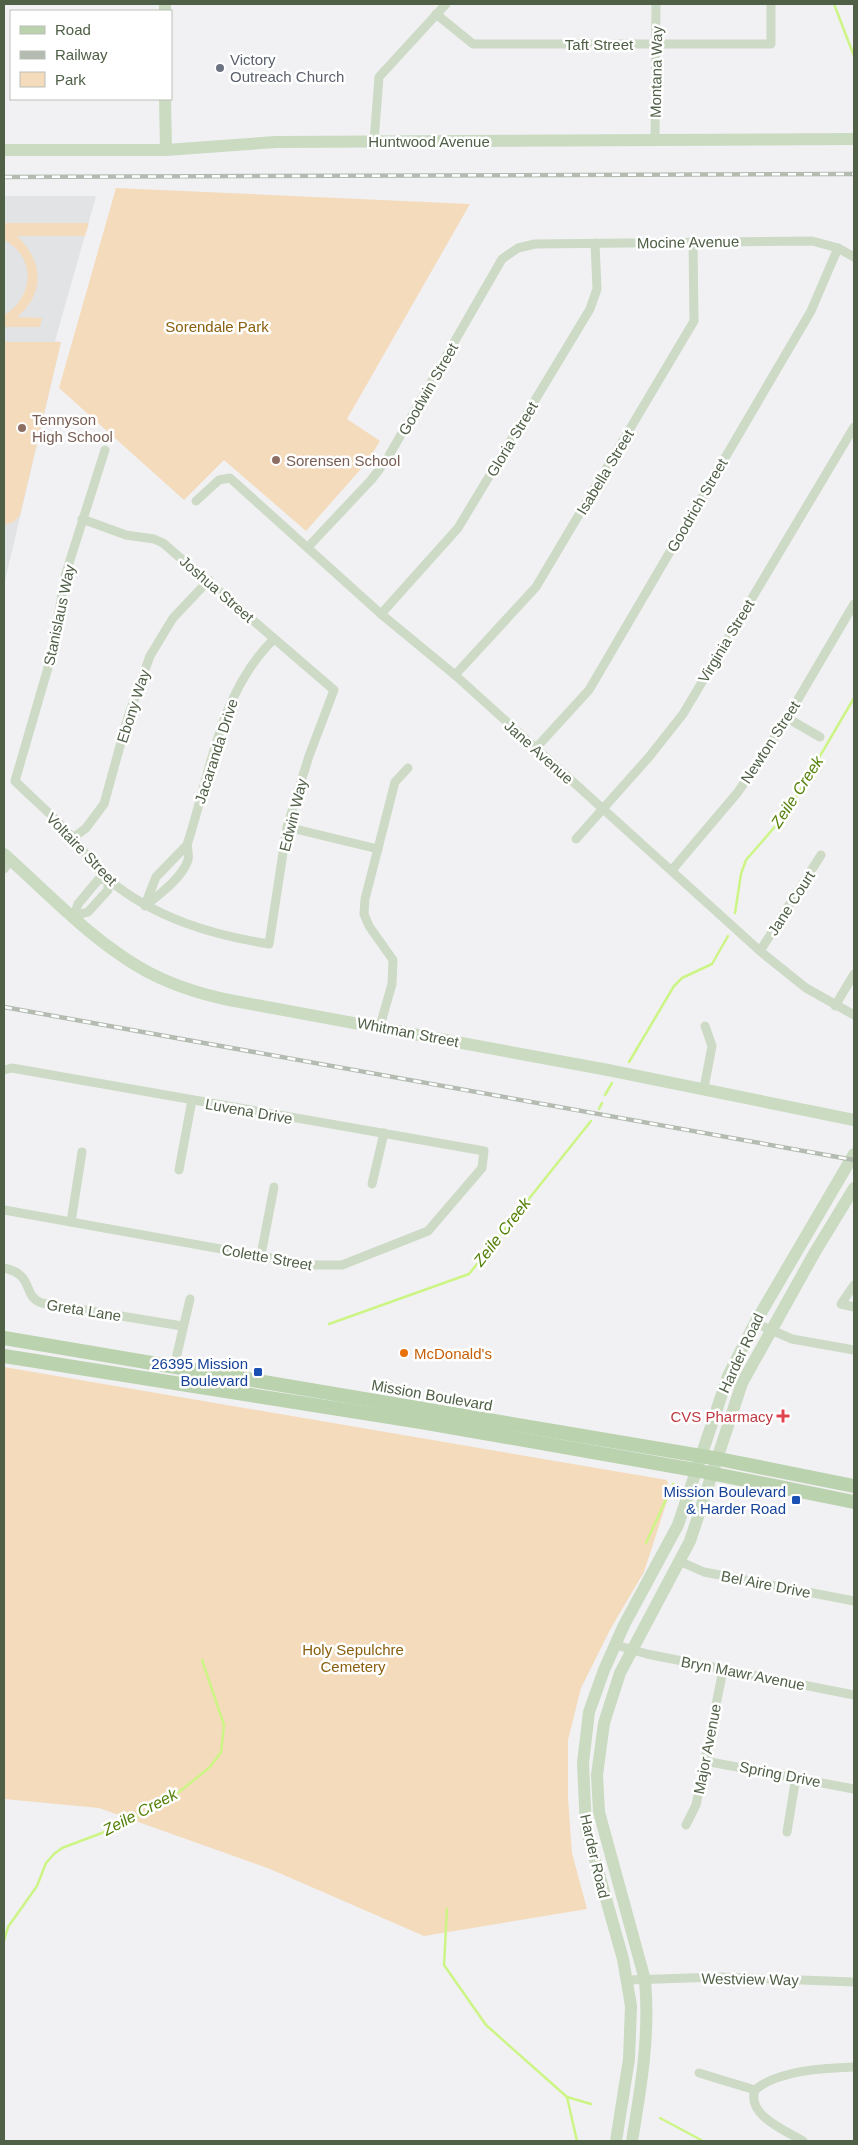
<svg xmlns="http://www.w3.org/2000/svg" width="858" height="2145" font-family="Helvetica,sans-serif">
	<rect width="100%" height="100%" fill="#f1f1f3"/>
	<!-- education -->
	<polygon fill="#e2e3e4" points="4,196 96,196 55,341 61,342 4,585"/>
	<!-- green -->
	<g fill="#f4dbbc">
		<polygon points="116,188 470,204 347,419 380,441 368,461 306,531 224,460 184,500 59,388"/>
		<path d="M4 223H89L85 236H17C43 261 46 293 17 317L42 318 40 327H4V315C35 297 36 256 4 240Z"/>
		<polygon points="4,342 61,342 20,515 14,522 5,525"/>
		<polygon points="4,1367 667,1480 670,1492 644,1572 611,1628 581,1688 568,1740 568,1798 572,1853 587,1909 424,1936 270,1869 99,1808 4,1799"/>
	</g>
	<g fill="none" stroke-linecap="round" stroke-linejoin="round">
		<!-- stream -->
		<g stroke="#ccf586" stroke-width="2.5">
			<polyline points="834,4 854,56"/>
			<polyline points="735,913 741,874 746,860 786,814 854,698"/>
			<polyline points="629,1062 674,986 682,978 712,964 728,936"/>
			<polyline points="605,1095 612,1083"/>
			<polyline points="599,1109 602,1103"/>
			<polyline points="329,1324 469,1274 591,1121"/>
			<polyline points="646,1543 673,1484"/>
			<polyline points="447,1909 444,1965 486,2025 567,2097 591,2104"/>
			<polyline points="4,1941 8,1927 37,1886 46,1863 54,1854 62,1848 115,1828 169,1800 210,1767 221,1752 224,1725 202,1660"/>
			<polyline points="567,2097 577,2141"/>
			<polyline points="660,2118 703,2141"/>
		</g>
		<!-- street -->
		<g stroke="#cddac6" stroke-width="9">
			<polyline points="436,14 473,44 771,44 771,4"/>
			<polyline points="655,140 656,4"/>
			<polyline points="374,141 379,77 446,4"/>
			<polyline points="196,501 219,480 230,478 381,614 455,675 760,951 806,988 854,1015"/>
			<path d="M82 519 126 535 154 539 163 543 334 690 309 756 287 827 269 944C212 935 155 918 109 880 94 868 85 851 72 837 55 817 34 800 15 781L52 654 65 576 105 450"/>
			<polyline points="308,547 372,479 387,459 502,259 518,248 535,244 812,241 838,248 854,257"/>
			<polyline points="381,614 458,528 590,309 597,289 595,243"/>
			<polyline points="455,675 536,587 694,321 693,242"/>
			<polyline points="787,718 820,737"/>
			<polyline points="535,749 589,690 811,311 838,248"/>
			<polyline points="287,827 378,849"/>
			<polyline points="73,838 86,828 104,804 128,717 150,656 173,618 209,580"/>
			<polyline points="576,839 649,757 683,714 854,427"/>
			<polyline points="4,869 11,860"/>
			<polyline points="672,870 738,792 787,718 854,604"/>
			<polygon points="108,879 108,890 88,912 74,916 78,904 98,880"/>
			<polyline points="145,905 156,877 187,845"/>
			<path d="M145 906C160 894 182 878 188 860 189 856 188 850 187 845 210 775 219 692 274 639"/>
			<polyline points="760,951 821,855"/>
			<polyline points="835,1006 854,974"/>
			<polyline points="380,1026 392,984 393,960 369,926 364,914 365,899 395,782 408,768"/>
			<polyline points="4,1070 12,1068 484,1151 482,1168 428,1231 342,1265 310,1265 4,1210"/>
			<polyline points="704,1088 712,1046 705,1026"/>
			<polyline points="179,1170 192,1100"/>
			<polyline points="372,1184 384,1133"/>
			<polyline points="71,1222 82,1152"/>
			<polyline points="261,1255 274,1187"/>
			<path d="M4 1268C36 1275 21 1296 42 1303L182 1326"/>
			<polyline points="854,1285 841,1304 854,1307"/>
			<polyline points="755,1323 792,1339 854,1350"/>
			<polyline points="174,1367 190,1299"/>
			<polyline points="679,1561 704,1572 854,1601"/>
			<polyline points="616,1645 647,1654 854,1695"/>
			<polyline points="705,1761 854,1789"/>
			<polyline points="686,1825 696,1805 723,1670"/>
			<polyline points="787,1832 796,1777"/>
			<polyline points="627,1980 720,1977 854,1982"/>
			<polyline points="699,2073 755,2090"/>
			<path d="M755 2090C778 2070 825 2068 854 2067"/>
			<path d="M755 2090C746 2115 786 2131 803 2141"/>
		</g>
		<!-- secondary -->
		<g stroke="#cadbc2" stroke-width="12">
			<polyline points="165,4 165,11"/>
			<polyline points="165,99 166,150"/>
			<polyline points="4,150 166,150 276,142 854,139"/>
			<path d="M4 854C49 894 92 941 146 971 172 985 200 994 229 1000L608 1070 854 1120"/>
			<polyline points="616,2141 629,2059 631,2006 623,1959 586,1828 583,1763 589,1712 604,1670 624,1625 678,1525 728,1376 755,1323 854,1154"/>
			<path d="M632 2141C641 2087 650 2035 645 1980L599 1812 597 1775 604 1723 620 1673 690 1541 742 1383 815 1252 854 1188"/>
		</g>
		<!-- primary -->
		<g stroke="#bbd2ae" stroke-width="14">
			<polyline points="4,1338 719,1459 854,1486"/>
			<polyline points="4,1356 421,1422 695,1470 854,1502"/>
		</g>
		<defs>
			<g id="rail">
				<polyline points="4,177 854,174"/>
				<polyline points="4,1007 854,1160"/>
			</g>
		</defs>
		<!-- rail casing -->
		<use href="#rail" stroke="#b4bcb2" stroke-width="4.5"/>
		<!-- rail -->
		<use href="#rail" stroke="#fff" stroke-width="2.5" stroke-dasharray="8" stroke-linecap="butt"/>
	</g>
	<!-- markers -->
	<circle fill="#6b7280" stroke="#fff" stroke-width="2" cx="220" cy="68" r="5"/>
	<g fill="#8d6e63" stroke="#fff" stroke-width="2">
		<circle cx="22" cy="428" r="5"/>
		<circle cx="276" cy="460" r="5"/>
	</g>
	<circle fill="#e8710a" stroke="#fff" stroke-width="2" cx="404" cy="1353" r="5"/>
	<g fill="#1a4fb4" stroke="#fff" stroke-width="2">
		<rect x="253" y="1367" width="10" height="10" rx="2.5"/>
		<rect x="791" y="1495" width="10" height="10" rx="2.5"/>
	</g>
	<path fill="#e0444e" stroke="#fff" stroke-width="2" d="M780.5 1408.5h5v5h5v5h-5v5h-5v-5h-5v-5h5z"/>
	<g text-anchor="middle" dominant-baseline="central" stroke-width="5" stroke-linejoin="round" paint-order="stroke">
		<!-- street labels -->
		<g font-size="15" fill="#506047" stroke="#fff">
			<text x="599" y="44">Taft Street</text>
			<text transform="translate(656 72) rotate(-89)">Montana Way</text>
			<text x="429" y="141">Huntwood Avenue</text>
			<text transform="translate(688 242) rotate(-1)">Mocine Avenue</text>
			<text transform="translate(428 389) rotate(-60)">Goodwin Street</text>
			<text transform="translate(512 439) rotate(-59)">Gloria Street</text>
			<text transform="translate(605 472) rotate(-59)">Isabella Street</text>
			<text transform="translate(697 505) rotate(-60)">Goodrich Street</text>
			<text transform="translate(217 589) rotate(41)">Joshua Street</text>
			<text transform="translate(59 615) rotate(-78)">Stanislaus Way</text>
			<text transform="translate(726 641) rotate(-59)">Virginia Street</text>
			<text transform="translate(133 706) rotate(-72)">Ebony Way</text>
			<text transform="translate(770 742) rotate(-57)">Newton Street</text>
			<text transform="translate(216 751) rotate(-72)">Jacaranda Drive</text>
			<text transform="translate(539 752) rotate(42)">Jane Avenue</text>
			<text transform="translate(293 815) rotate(-76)">Edwin Way</text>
			<text transform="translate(82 849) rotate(46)">Voltaire Street</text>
			<text transform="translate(791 903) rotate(-57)">Jane Court</text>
			<text transform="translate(408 1032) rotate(11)">Whitman Street</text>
			<text transform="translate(249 1111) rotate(10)">Luvena Drive</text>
			<text transform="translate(267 1257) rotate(10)">Colette Street</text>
			<text transform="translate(84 1310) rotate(9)">Greta Lane</text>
			<text transform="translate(741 1353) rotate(-65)">Harder Road</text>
			<text transform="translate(432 1395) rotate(10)">Mission Boulevard</text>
			<text transform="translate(766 1584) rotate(11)">Bel Aire Drive</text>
			<text transform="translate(743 1673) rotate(11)">Bryn Mawr Avenue</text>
			<text transform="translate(707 1749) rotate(-79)">Major Avenue</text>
			<text transform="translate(780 1774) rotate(11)">Spring Drive</text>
			<text transform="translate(595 1856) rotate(77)">Harder Road</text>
			<text transform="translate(750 1979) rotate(1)">Westview Way</text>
		</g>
		<!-- worship labels -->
		<g font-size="15" fill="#5b616d" stroke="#fff" text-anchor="start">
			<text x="230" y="59">Victory<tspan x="230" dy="17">Outreach Church</tspan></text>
		</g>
		<!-- park labels -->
		<g font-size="15" fill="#8a600f" stroke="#fff">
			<text x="217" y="326">Sorendale Park</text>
			<text x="353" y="1649">Holy Sepulchre<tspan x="353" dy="17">Cemetery</tspan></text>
		</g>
		<!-- education labels -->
		<g font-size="15" fill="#785e54" stroke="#fff" text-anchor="start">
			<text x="32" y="419">Tennyson<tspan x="32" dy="17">High School</tspan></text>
			<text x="286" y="460">Sorensen School</text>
		</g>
		<!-- food labels -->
		<g font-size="15" fill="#c56008" stroke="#fff" text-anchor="start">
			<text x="414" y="1353">McDonald's</text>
		</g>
		<!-- transit labels -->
		<g font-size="15" fill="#164399" stroke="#fff" text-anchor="end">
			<text x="248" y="1363">26395 Mission<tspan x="248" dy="17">Boulevard</tspan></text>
			<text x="786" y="1491">Mission Boulevard<tspan x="786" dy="17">&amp; Harder Road</tspan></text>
		</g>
		<!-- health labels -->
		<g font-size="15" fill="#be3a42" stroke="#fff" text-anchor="end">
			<text x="773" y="1416">CVS Pharmacy</text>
		</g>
		<!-- water labels -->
		<g font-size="16" font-style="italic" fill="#527f06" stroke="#fff">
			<text transform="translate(797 792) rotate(-57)">Zeile Creek</text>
			<text transform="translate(502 1232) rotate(-52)">Zeile Creek</text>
			<text transform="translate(140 1812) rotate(-28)">Zeile Creek</text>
		</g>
	</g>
	<!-- border -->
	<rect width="858" height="2145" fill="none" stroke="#506047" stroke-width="10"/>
	<!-- legend -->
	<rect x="10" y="10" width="162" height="90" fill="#ffffff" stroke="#b9bfb5"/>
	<rect x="20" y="26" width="25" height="8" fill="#bbd2ae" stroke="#b9bfb5"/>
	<text x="55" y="35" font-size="15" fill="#506047">Road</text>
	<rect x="20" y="51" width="25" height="8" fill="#b4bcb2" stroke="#b9bfb5"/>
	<text x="55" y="60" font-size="15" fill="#506047">Railway</text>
	<rect x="20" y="72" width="25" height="15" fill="#f4dbbc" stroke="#b9bfb5"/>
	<text x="55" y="85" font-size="15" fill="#506047">Park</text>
</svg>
